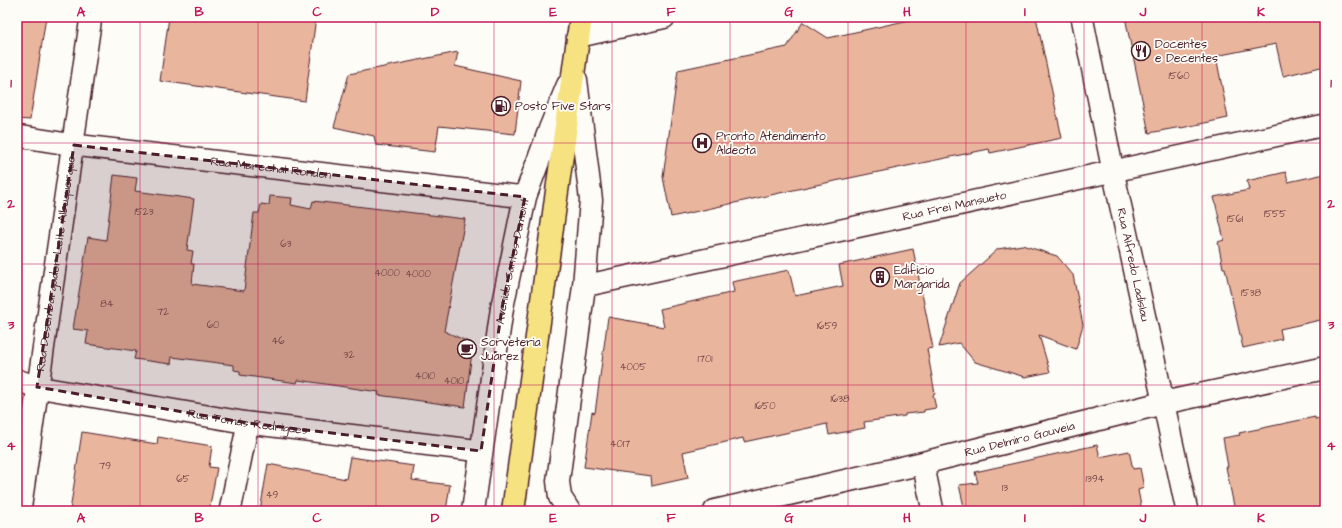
<svg xmlns="http://www.w3.org/2000/svg" width="1342" height="528" font-family="'Architects Daughter',sans-serif">
	<rect width="100%" height="100%" fill="#fdfcf7"/>
	<filter id="ink" filterUnits="userSpaceOnUse"><feTurbulence type="fractalNoise" baseFrequency=".025" numOctaves="2"/><feDisplacementMap in="SourceGraphic" scale="8" xChannelSelector="R" yChannelSelector="G"/><feConvolveMatrix kernelMatrix="1 2 1 2 8 2 1 2 1" color-interpolation-filters="sRGB"/></filter>
	<g filter="url(#ink)">
		<!-- building -->
		<g fill="#eab59d" stroke="#4a1f2b">
			<polygon points="17,17 46,17 30,120 17,119"/>
			<polygon points="169,17 316,17 305,101 160,81"/>
			<polygon points="923,17 1036,17 1062,138 990,153 989,149 816,185 671,217 663,177 678,70 787,47 803,22 828,38"/>
			<polygon points="1125,17 1325,17 1325,66 1283,76 1276,44 1216,56 1228,118 1181,128 1181,127 1149,133"/>
			<polygon points="458,52 455,66 521,81 515,134 439,126 435,152 376,145 374,136 334,127 349,74"/>
			<polygon points="1286,172 1288,182 1325,174 1325,319 1280,329 1282,339 1243,348 1225,268 1223,268 1218,242 1224,240 1214,197 1249,190 1247,181"/>
			<polygon points="114,175 137,178 135,191 194,199 187,250 193,251 191,264 194,264 192,284 244,291 254,213 259,213 261,204 269,205 270,196 292,198 291,205 311,209 313,201 465,219 444,331 473,344 465,407 378,395 379,392 298,380 297,383 240,375 240,371 234,370 234,365 172,357 171,364 134,359 136,351 86,344 88,331 73,329 88,237 106,240"/>
			<polygon points="1022,245 1057,256 1073,275 1083,325 1076,349 1039,335 1050,372 1025,377 975,362 959,343 939,347 960,283 998,249"/>
			<polygon points="913,249 933,348 927,349 935,394 933,395 936,408 924,410 924,412 905,414 905,416 864,422 865,428 829,435 827,424 744,442 743,438 683,452 688,478 652,486 651,476 584,467 592,412 595,413 608,317 664,327 660,309 734,292 732,282 789,270 795,296 843,286 839,265"/>
			<polygon points="1315,417 1315,419 1325,417 1325,511 1235,511 1226,467 1228,467 1223,438 1240,435 1239,433"/>
			<polygon points="82,432 157,444 158,437 212,446 209,467 217,468 209,511 165,511 147,508 146,511 70,511"/>
			<polygon points="1097,445 1100,457 1129,451 1133,469 1140,468 1144,488 1138,490 1142,511 965,511 959,485 978,483 975,472"/>
			<polygon points="350,457 414,466 412,480 450,485 446,511 260,511 268,464 346,479"/>
		</g>
		<g fill="none" stroke-linecap="round" stroke-linejoin="round">
			<defs>
				<g id="street">
					<path id="s1" d="M1082 17 1113 171 1187 511"/>
					<path id="s2" d="M17 136 74 145 525 197"/>
					<path id="s3" d="M584 286 1325 125"/>
					<path id="s4" d="M17 380 37 387 248 423 481 451"/>
					<polyline points="923,463 933,511"/>
					<path id="s5" d="M20 511 91 17"/>
					<polyline points="230,511 248,423"/>
				</g>
				<g id="secondary">
					<polyline points="578,36 664,17"/>
					<path id="s6" d="M473 511 502 308 525 197 550 129 568 85"/>
					<polyline points="569,511 560,497 558,481 584,286 591,200 576,80"/>
					<path id="s7" d="M715 511 923 463 1163 403 1325 368"/>
				</g>
				<polyline id="primary" points="513,511 581,17"/>
			</defs>
			<!-- street casing -->
			<use href="#street" stroke="#4a1f2b" stroke-width="24"/>
			<!-- secondary casing -->
			<use href="#secondary" stroke="#4a1f2b" stroke-width="25"/>
			<!-- primary casing -->
			<use href="#primary" stroke="#4a1f2b" stroke-width="25"/>
			<!-- street -->
			<use href="#street" stroke="#fdfcf7" stroke-width="21"/>
			<!-- secondary -->
			<use href="#secondary" stroke="#fdfcf7" stroke-width="22"/>
			<!-- primary -->
			<use href="#primary" stroke="#f6e281" stroke-width="22"/>
		</g>
	</g>
	<!-- marked area -->
	<path fill="#4a1f2b" fill-opacity="0.2" stroke="#4a1f2b" stroke-width="3" stroke-dasharray="8 5" stroke-linejoin="round" d="M74 145 525 197 502 308 481 451 248 423 37 387Z"/>
	<!-- grid -->
	<path fill="none" stroke="#c2185b" stroke-width="1" stroke-opacity="0.55" d="M140 17V511M258 17V511M376 17V511M494 17V511M612 17V511M730 17V511M848 17V511M966 17V511M1084 17V511M1202 17V511M17 143H1325M17 264H1325M17 385H1325"/>
	<!-- icons -->
	<defs>
		<symbol id="restaurant-ring" viewBox="-11 -11 22 22"><circle r="9.5" fill="#fdfcf7" stroke="#4a1f2b" stroke-width="1.5"/><path d="M-5-6h1v4h1v-4h1v4h1v-4h1v5L-1.5 .5V6h-2V.5L-5-1ZM5-6V6H3V1.5H1.5Q1.5-4 5-6Z" fill="#4a1f2b"/></symbol>
		<symbol id="fuel-ring" viewBox="-11 -11 22 22"><circle r="9.5" fill="#fdfcf7" stroke="#4a1f2b" stroke-width="1.5"/><path d="M-5.5-6h7V0h2V4h1.3V-2.5L3-4.5l.8-.8L6-3V5H2.5V1h-1V6h-7ZM-4.2-4.7v3.2H.2V-4.7Z" fill="#4a1f2b"/></symbol>
		<symbol id="hospital-ring" viewBox="-11 -11 22 22"><circle r="9.5" fill="#fdfcf7" stroke="#4a1f2b" stroke-width="1.5"/><path d="M-5-5h3v3.5h4V-5h3V5h-3V1.5h-4V5h-3Z" fill="#4a1f2b"/></symbol>
		<symbol id="building-ring" viewBox="-11 -11 22 22"><circle r="9.5" fill="#fdfcf7" stroke="#4a1f2b" stroke-width="1.5"/><path d="M-4-6H4V6H1V3H-1V6H-4ZM-2.5-4.3h1.7v1.8h-1.7ZM.8-4.3h1.7v1.8H.8ZM-2.5-1h1.7V.8h-1.7ZM.8-1h1.7V.8H.8Z" fill="#4a1f2b"/></symbol>
		<symbol id="cafe-ring" viewBox="-11 -11 22 22"><circle r="9.5" fill="#fdfcf7" stroke="#4a1f2b" stroke-width="1.5"/><path d="M-5.5-4.5H6V0H3Q3 3.5 0 3.5H-2.5Q-5.5 3.5-5.5 0ZM3-3.2v2h1.7v-2ZM-6 4.5H4V6H-6Z" fill="#4a1f2b"/></symbol>
	</defs>
	<g fill-rule="evenodd">
		<use href="#restaurant-ring" x="1130" y="40" width="22" height="22"/>
		<use href="#fuel-ring" x="490" y="95" width="22" height="22"/>
		<use href="#hospital-ring" x="691" y="132" width="22" height="22"/>
		<use href="#building-ring" x="869" y="266" width="22" height="22"/>
		<use href="#cafe-ring" x="456" y="338" width="22" height="22"/>
	</g>
	<g text-anchor="middle" dominant-baseline="central" stroke-width="3.5" stroke-linejoin="round" paint-order="stroke">
		<!-- number labels -->
		<g font-size="10" fill="#724448">
			<text x="1179" y="76">1560</text>
			<text x="144" y="212">1523</text>
			<text x="1275" y="214">1555</text>
			<text x="1235" y="219">1561</text>
			<text x="286" y="244">63</text>
			<text x="387" y="273">4000</text>
			<text x="418" y="274">4000</text>
			<text x="1251" y="293">1538</text>
			<text x="107" y="304">84</text>
			<text x="163" y="312">72</text>
			<text x="213" y="325">60</text>
			<text x="827" y="326">1659</text>
			<text x="278" y="341">46</text>
			<text x="349" y="355">32</text>
			<text x="705" y="359">1701</text>
			<text x="633" y="367">4005</text>
			<text x="425" y="376">4010</text>
			<text x="454" y="381">4010</text>
			<text x="840" y="399">1638</text>
			<text x="765" y="406">1650</text>
			<text x="620" y="444">4017</text>
			<text x="105" y="466">79</text>
			<text x="183" y="479">65</text>
			<text x="1095" y="479">1394</text>
			<text x="1005" y="488">13</text>
			<text x="272" y="495">49</text>
		</g>
		<!-- poi labels -->
		<g font-size="12" fill="#4a1f2b" stroke="#fdfcf7" text-anchor="start">
			<text x="1155" y="44">Docentes<tspan x="1155" dy="14">e Decentes</tspan></text>
			<text x="515" y="106">Posto Five Stars</text>
			<text x="716" y="136">Pronto Atendimento<tspan x="716" dy="14">Aldeota</tspan></text>
			<text x="894" y="270">Edifício<tspan x="894" dy="14">Margarida</tspan></text>
			<text x="481" y="342">Sorveteria<tspan x="481" dy="14">Juarez</tspan></text>
		</g>
		<!-- street labels -->
		<g font-size="12" fill="#4a1f2b" stroke="#fdfcf7">
			<text stroke="none"><textPath href="#s2" startOffset="256">Rua Marechal Rondon</textPath></text>
			<text stroke="none"><textPath href="#s3" startOffset="379">Rua Frei Mansueto</textPath></text>
			<text stroke="none"><textPath href="#s6" startOffset="253">Avenida Santos Dumont</textPath></text>
			<text stroke="none"><textPath href="#s5" startOffset="250">Rua Desembargador Leite Albuquerque</textPath></text>
			<text stroke="none"><textPath href="#s1" startOffset="253">Rua Alfredo Ladislau</textPath></text>
			<text stroke="none"><textPath href="#s4" startOffset="235">Rua Tomás Rodrigues</textPath></text>
			<text stroke="none"><textPath href="#s7" startOffset="313">Rua Delmiro Gouveia</textPath></text>
		</g>
	</g>
	<!-- margin -->
	<rect width="1342" height="528" fill="none" stroke="#fdfcf7" stroke-width="44"/>
	<rect x="22" y="22" width="1298" height="484" fill="none" stroke="#c2185b" stroke-width="1.5"/>
	<g font-size="13" text-anchor="middle" font-weight="bold" fill="#c2185b">
		<text x="81" y="16">A</text>
		<text x="199" y="16">B</text>
		<text x="317" y="16">C</text>
		<text x="435" y="16">D</text>
		<text x="553" y="16">E</text>
		<text x="671" y="16">F</text>
		<text x="789" y="16">G</text>
		<text x="907" y="16">H</text>
		<text x="1025" y="16">I</text>
		<text x="1143" y="16">J</text>
		<text x="1261" y="16">K</text>
		<text x="11" y="87">1</text>
		<text x="1331" y="87">1</text>
		<text x="11" y="208">2</text>
		<text x="1331" y="208">2</text>
		<text x="11" y="329">3</text>
		<text x="1331" y="329">3</text>
		<text x="11" y="450">4</text>
		<text x="1331" y="450">4</text>
		<text x="81" y="522">A</text>
		<text x="199" y="522">B</text>
		<text x="317" y="522">C</text>
		<text x="435" y="522">D</text>
		<text x="553" y="522">E</text>
		<text x="671" y="522">F</text>
		<text x="789" y="522">G</text>
		<text x="907" y="522">H</text>
		<text x="1025" y="522">I</text>
		<text x="1143" y="522">J</text>
		<text x="1261" y="522">K</text>
	</g>
</svg>
